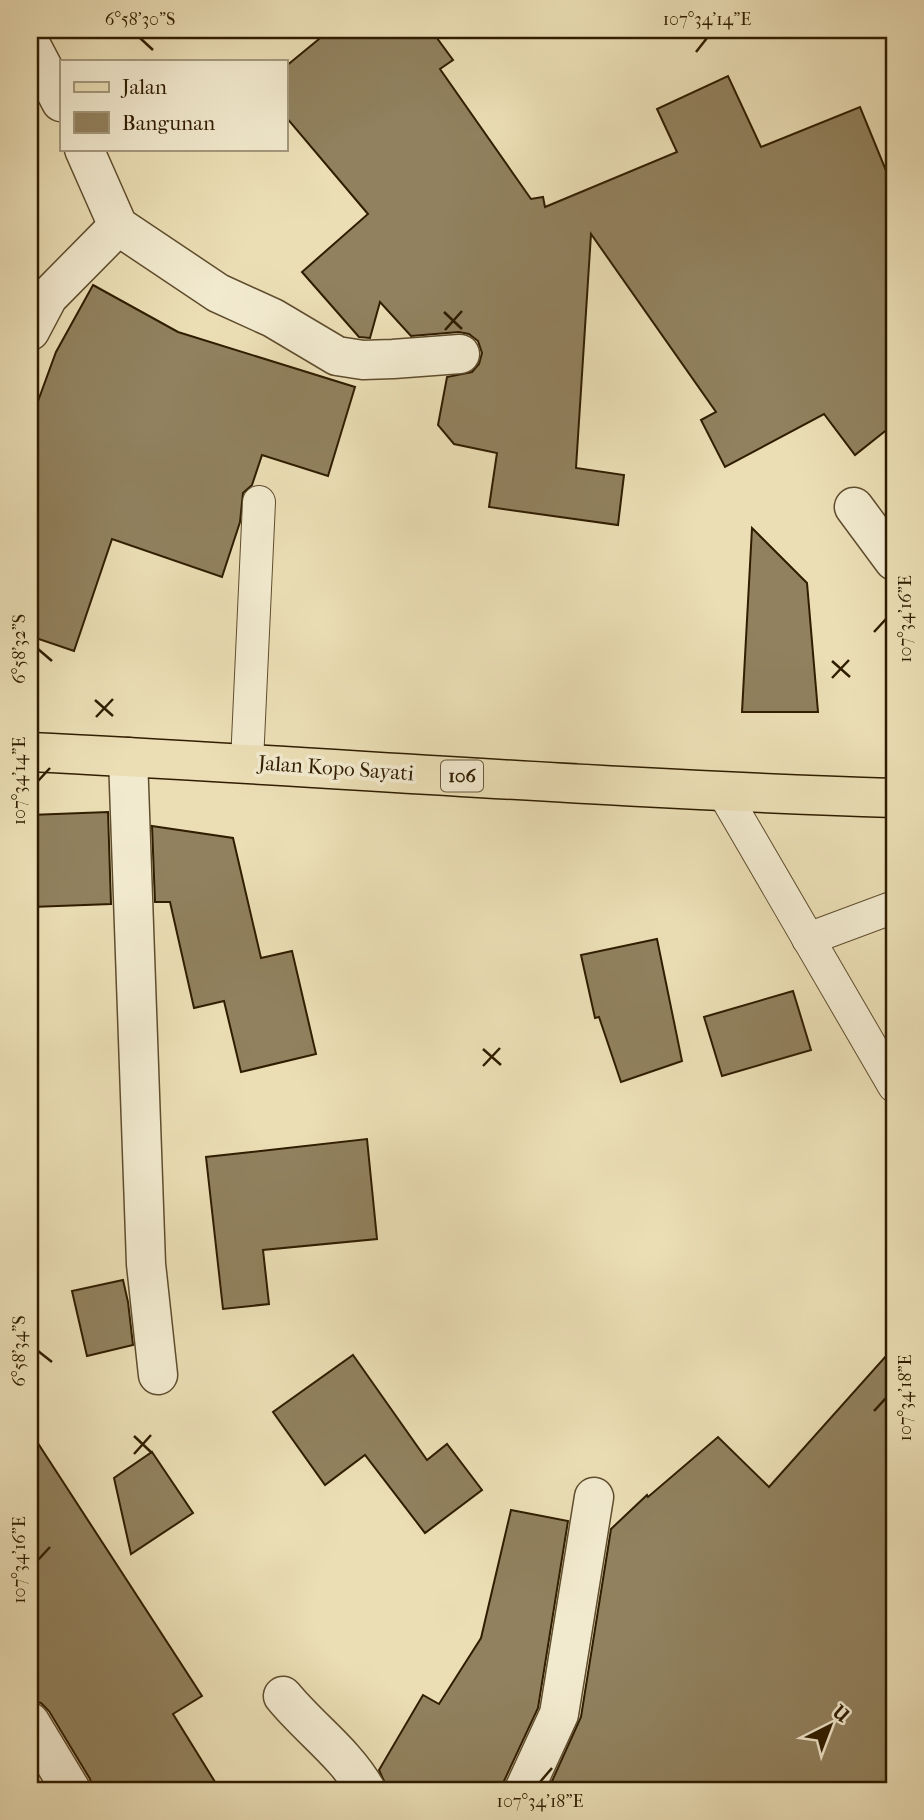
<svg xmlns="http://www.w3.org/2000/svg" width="924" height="1820" font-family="'IM FELL French Canon',serif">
	<rect width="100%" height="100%" fill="#ebdeb5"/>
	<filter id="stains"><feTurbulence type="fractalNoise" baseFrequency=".00286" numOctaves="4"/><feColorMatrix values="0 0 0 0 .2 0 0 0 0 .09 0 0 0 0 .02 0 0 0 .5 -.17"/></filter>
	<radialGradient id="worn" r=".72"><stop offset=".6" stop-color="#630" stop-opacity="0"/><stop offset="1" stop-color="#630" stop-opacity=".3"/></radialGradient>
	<!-- building -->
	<g fill="#91815e" stroke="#301d00" stroke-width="2">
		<polygon points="330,30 431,30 453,60 440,69 531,199 543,197 545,207 677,152 657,109 728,76 761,147 860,107 894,190 894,424 855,455 824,414 725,467 701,420 716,412 591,234 576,468 624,475 618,525 489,507 497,453 454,444 438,425 447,377 472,372 479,364 482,353 478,341 469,334 459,332 411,336 380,302 370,338 359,337 302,272 368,214 285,116 285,67"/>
		<polygon points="93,285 178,332 355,387 328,476 262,455 252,485 243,493 240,522 222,577 112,539 74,651 30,636 30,423 56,352"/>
		<polygon points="752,528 807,583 818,712 742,712"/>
		<polygon points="108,812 111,904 32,907 30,815"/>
		<polygon points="152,826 233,838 261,958 292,951 316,1054 241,1072 224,1001 194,1008 170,902 155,902"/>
		<polygon points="657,939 682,1061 621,1082 599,1017 595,1018 581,955"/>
		<polygon points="793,991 811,1050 722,1076 704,1017"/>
		<polygon points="367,1139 377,1239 263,1250 269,1304 223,1309 206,1157"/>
		<polygon points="123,1280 128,1302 133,1345 87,1356 72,1291"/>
		<polygon points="894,1347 894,1790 548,1790 581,1717 611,1529 647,1495 648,1497 718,1437 769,1487"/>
		<polygon points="353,1355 427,1460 447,1444 482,1490 425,1533 365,1455 325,1485 273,1412"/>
		<polygon points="30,1431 202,1696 173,1714 220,1790 93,1790 90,1779 49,1711 41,1703 30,1700"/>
		<polygon points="152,1452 193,1513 131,1554 114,1478"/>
		<polygon points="511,1510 568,1521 538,1708 504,1781 502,1790 388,1790 379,1770 423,1695 439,1704 481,1638"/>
	</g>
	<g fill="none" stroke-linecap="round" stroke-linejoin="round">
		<defs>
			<g id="service">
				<polyline points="247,762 259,502"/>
				<polyline points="723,792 894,1086"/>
				<polyline points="808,939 894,907"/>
			</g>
			<g id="minor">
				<polyline points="30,43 61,102"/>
				<polyline points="84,149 118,226 218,293 273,318 337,356 363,360 393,359 460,354"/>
				<polyline points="30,331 48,297 118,226"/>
				<polyline points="854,507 894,561"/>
				<polyline points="128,757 146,1264 158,1375"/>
				<path d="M283 1696C310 1729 345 1753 366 1790"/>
				<polyline points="30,1722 71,1790"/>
				<polyline points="524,1790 559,1714 594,1497"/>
			</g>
			<path id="primary" d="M30 752C318 766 606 789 894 798"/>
		</defs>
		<!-- service casing -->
		<use href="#service" stroke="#5f4d2d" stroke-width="34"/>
		<!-- minor casing -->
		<use href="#minor" stroke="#5f4d2d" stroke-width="41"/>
		<!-- primary casing -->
		<use href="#primary" stroke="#301d00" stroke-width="41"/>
		<!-- service -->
		<use href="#service" stroke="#f2eacf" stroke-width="32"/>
		<!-- minor -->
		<use href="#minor" stroke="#f2eacf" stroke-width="38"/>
		<!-- primary -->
		<use href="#primary" stroke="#ebdeb5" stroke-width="38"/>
	</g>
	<!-- ticks -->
	<path fill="none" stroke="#301d00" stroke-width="2.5" d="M140 38 153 50M696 52 707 38M444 312 462 329M445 330 462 311M874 632 886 619M38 649 52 661M832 661 850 677M832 678 849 660M95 700 113 716M96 717 113 699M38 781 50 768M483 1049 501 1065M483 1066 500 1048M38 1351 52 1362M874 1411 886 1398M134 1436 152 1453M134 1454 151 1435M38 1560 50 1547M540 1782 552 1768"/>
	<g text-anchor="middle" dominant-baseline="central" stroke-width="7" stroke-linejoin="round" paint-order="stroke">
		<!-- shield labels -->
		<rect fill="#f2eacf" stroke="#6a5a3e" stroke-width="2" x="441" y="760.5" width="42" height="31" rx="5"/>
		<g font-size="19" font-weight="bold" fill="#301d00">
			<text x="462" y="776">106</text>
		</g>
		<!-- street labels -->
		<g font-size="21" fill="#301d00" stroke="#f2eacf">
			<text transform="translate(336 768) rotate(4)">Jalan Kopo Sayati</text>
		</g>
	</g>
	<!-- margin -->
	<rect width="924" height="1820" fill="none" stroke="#ebdeb5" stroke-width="77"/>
	<!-- legend -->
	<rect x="60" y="60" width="228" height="91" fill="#f2eacf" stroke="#a4987c" stroke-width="2"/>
	<rect x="74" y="82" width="35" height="10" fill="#ebdeb5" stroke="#a4987c" stroke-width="2"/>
	<text x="122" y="94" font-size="21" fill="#301d00">Jalan</text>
	<rect x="74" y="112" width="35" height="21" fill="#91815e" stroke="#a4987c" stroke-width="2"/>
	<text x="122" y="130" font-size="21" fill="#301d00">Bangunan</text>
	<!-- north arrow -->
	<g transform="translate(830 1726) rotate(42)" stroke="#f2eacf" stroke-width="5" paint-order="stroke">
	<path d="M0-5L12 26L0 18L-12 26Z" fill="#301d00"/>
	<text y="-10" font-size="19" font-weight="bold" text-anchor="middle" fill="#301d00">U</text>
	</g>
	<rect x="38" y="38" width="848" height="1744" fill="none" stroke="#301d00" stroke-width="2.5"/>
	<g font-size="18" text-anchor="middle" fill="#301d00">
		<text x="140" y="25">6°58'30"S</text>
		<text x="707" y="25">107°34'14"E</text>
		<text transform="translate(905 619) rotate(-90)" y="6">107°34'16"E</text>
		<text transform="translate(19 649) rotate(-90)" y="6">6°58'32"S</text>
		<text transform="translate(19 781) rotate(-90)" y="6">107°34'14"E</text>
		<text transform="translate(19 1351) rotate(-90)" y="6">6°58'34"S</text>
		<text transform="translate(905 1398) rotate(-90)" y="6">107°34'18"E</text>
		<text transform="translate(19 1560) rotate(-90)" y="6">107°34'16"E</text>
		<text x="540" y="1807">107°34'18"E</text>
	</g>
	<rect width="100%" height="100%" filter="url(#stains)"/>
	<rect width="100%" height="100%" fill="url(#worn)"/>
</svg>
